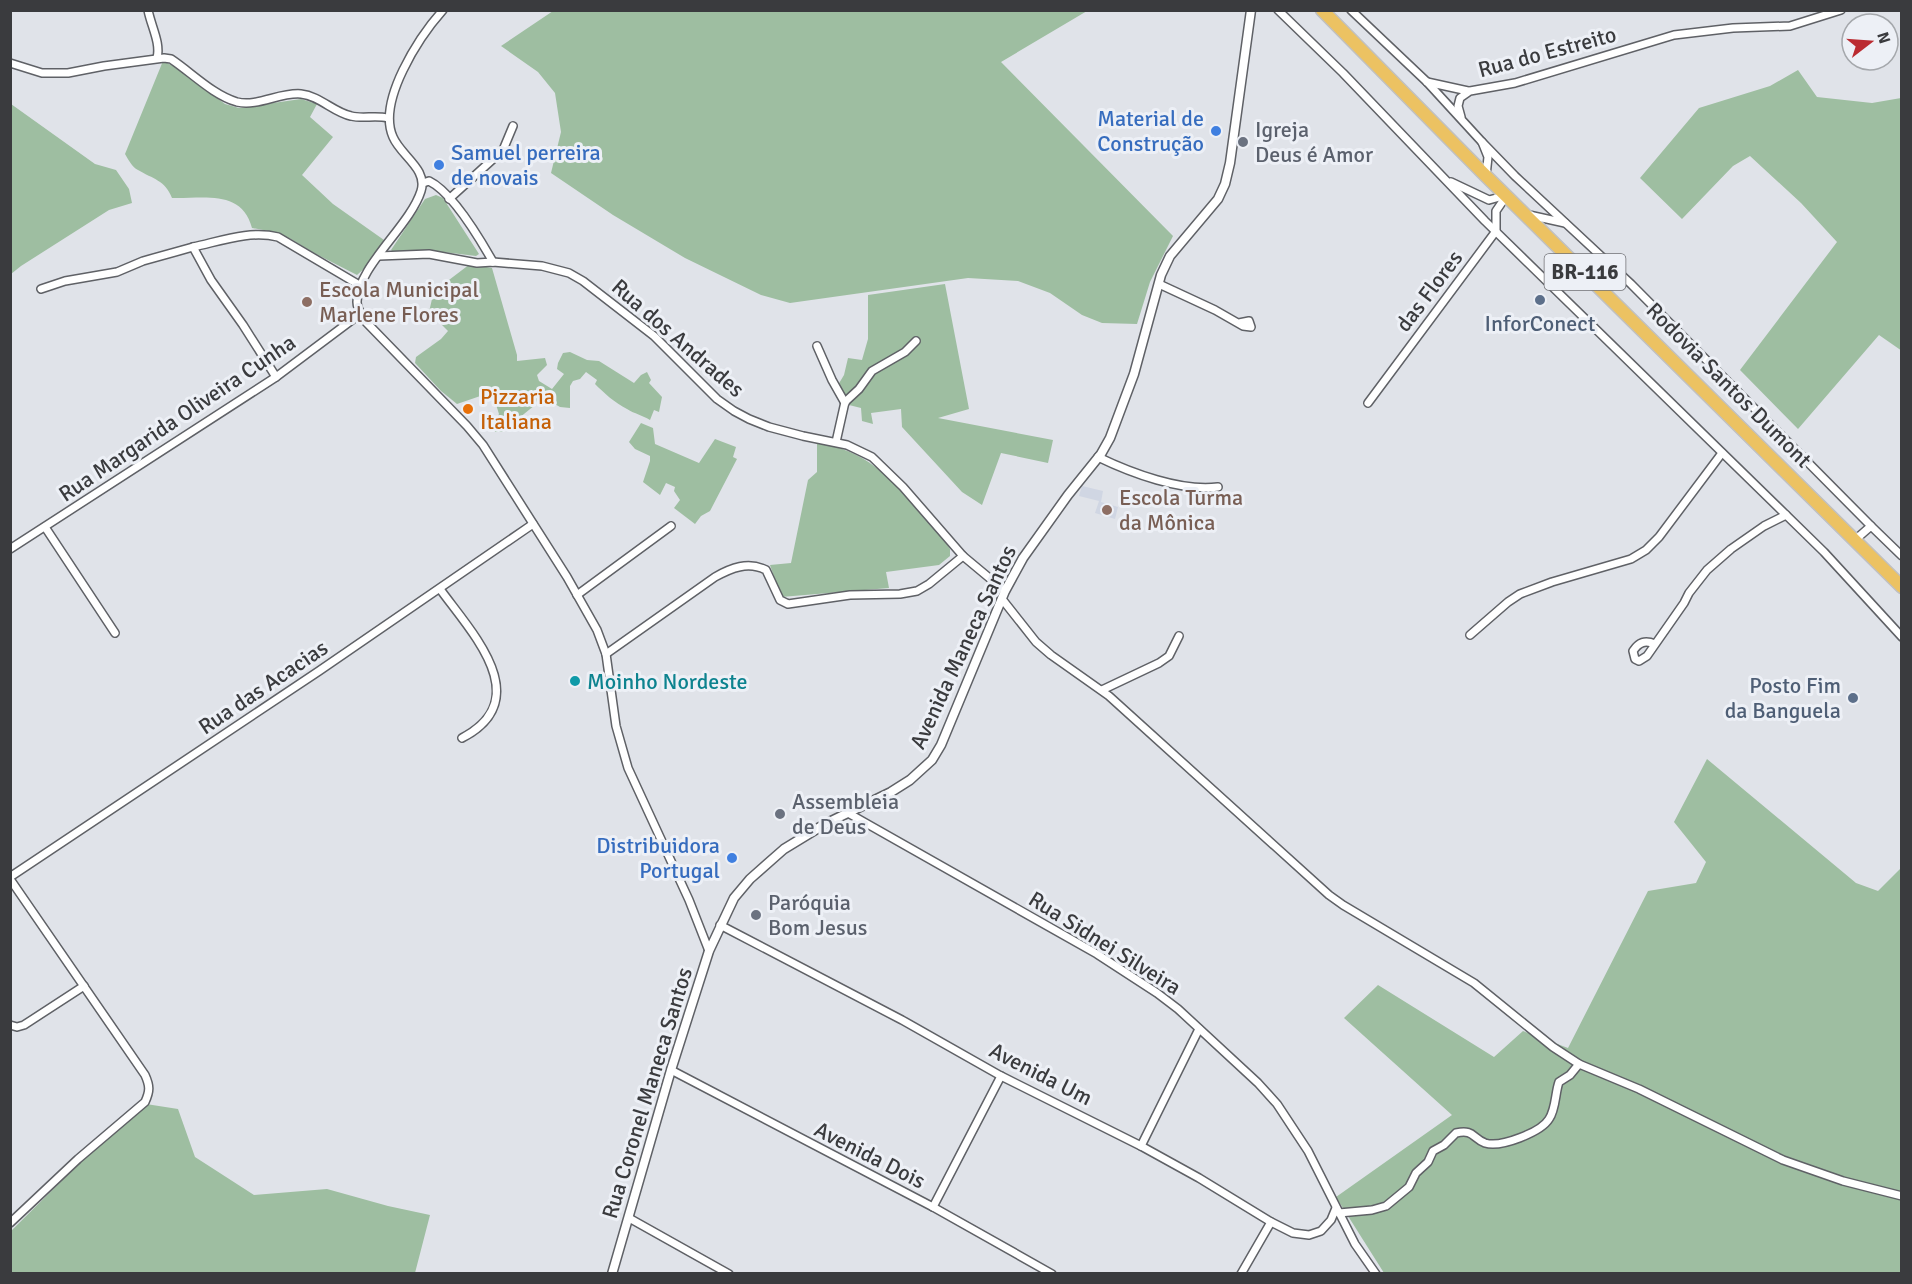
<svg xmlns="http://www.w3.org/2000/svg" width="1912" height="1284" font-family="Signika,sans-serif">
	<rect width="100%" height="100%" fill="#e0e3e9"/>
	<!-- built -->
	<polygon fill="#d0d6e3" points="1082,486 1103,491 1101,502 1118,507 1115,519 1095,513 1099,501 1079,496"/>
	<!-- green -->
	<g fill="#9ebea1">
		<polygon points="553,11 1087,11 1001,62 1173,236 1150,282 1137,324 1102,323 1082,315 1050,293 1018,281 968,278 790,303 761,295 685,258 613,215 551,173 561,132 555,93 538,72 501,46"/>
		<path d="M163 61 179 69 225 104 239 108 301 99 317 104 310 117 333 137 302 175 333 204 384 240 366 267 357 275 314 253 291 239 274 232 252 228C242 189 203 199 172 198 165 180 153 179 138 170 132 167 128 159 125 154Z"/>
		<polygon points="1798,70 1817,97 1872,103 1901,98 1902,351 1879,335 1798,429 1740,370 1837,242 1801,203 1750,156 1733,166 1682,219 1640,178 1699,108 1770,86"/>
		<polygon points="11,104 95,164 116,170 129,189 132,203 109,210 21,266 11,274"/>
		<polygon points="436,195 443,198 479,254 476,256 443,252 393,252 391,250 425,199"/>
		<path d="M470 264 492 268 517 355V361L545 358 547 365 537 375 539 381 552 389 564 374 557 369 558 363 563 353 570 352 587 360 599 361 634 383 641 375 647 372 651 380 649 383 662 397 659 412 654 410 650 420C642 415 635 414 627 409 615 403 604 393 595 384L597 380 586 372 580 379 573 381 570 386V408L560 407 544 398 537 400 535 405 502 432H495L493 425 499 414 492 392 457 404 441 391 415 363 416 357 441 339 448 331 429 312 432 299 445 290V283Z"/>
		<polygon points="945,284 969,409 938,418 1053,440 1048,463 1001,453 982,505 962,492 902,427 901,409 871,413 873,424 862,421 861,408 845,404 838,385 844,375 848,358 862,360 868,339 868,295"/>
		<polygon points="641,423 653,428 655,444 699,463 715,439 736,447 733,457 737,459 710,511 701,516 695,524 674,508 680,500 674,491 675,487 666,483 660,495 643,482 650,461 650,456 635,449 629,442"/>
		<path d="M817 443C878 451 906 497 944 540L950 549V556L939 565 886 572 889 588 781 597 770 565 791 563 808 480 817 472Z"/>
		<polygon points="1707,759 1856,883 1878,891 1901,868 1901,1273 1384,1273 1336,1197 1452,1115 1344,1018 1378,985 1494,1057 1523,1031 1568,1048 1648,891 1696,883 1706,862 1674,822"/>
		<polygon points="146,1104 178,1109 195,1157 254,1195 327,1189 388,1206 430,1215 415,1273 11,1274 11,1231 107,1136"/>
	</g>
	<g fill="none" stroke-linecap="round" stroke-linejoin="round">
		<defs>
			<g id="minor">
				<path d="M148 10C151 26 161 43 157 58"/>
				<path d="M443 10C419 37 377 101 393 137 401 156 428 169 421 191 410 226 357 267 357 302 357 310 362 315 366 322L467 426 483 445 567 577 597 630 606 654 616 726 628 768 689 900 709 951"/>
				<polyline points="1278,10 1343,73 1485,221 1824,552 1902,637"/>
				<polyline points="1351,10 1427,82 1482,142 1488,157 1486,176"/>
				<path d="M10 63 42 73H68L104 66 164 58 171 59C192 73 213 95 237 102 258 107 280 92 301 94 320 96 333 112 351 116 363 119 375 115 388 118"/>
				<polyline points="1427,82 1468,91"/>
				<polyline points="1461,117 1458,106 1460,98 1470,91 1515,83 1674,35 1733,28 1790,26 1841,10"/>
				<polyline points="1482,142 1515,176 1631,284 1871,526"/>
				<polyline points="1451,182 1489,200 1507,195"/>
				<path d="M423 183 429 181C452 192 480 239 493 262"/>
				<polyline points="449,199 503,150 513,126"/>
				<polyline points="1529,215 1565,223"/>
				<polyline points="379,256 429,254 477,263 493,262 542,266 569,273 583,281 654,336 717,399 734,411 749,419 769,427 803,436 847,445 872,457 903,487 963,556 1005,591"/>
				<polyline points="1159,284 1215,310 1243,326 1251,327 1249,321 1239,323"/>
				<polyline points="41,289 65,281 117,272 143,261 193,247"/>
				<polyline points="817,346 832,380 845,403"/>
				<path d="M276 377 243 325 211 280 193 247C221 241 250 230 278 237L361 286"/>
				<polyline points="1368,403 1496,231 1496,211 1507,195"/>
				<polyline points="836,442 845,402 859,389 872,371 905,352 916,341"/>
				<path d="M1098 457C1131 473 1182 492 1218 487"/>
				<polyline points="45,527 115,633"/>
				<polyline points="1855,540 1871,526 1902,556"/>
				<polyline points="10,549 276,377 352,320 359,312"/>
				<path d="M440 589C471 632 537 699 462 738"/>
				<polyline points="577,595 671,526"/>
				<polyline points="1002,599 1036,642 1051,655 1109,696 1329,895 1343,905 1474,983 1553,1047 1579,1064 1639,1089 1783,1160 1843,1181 1902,1196"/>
				<polyline points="1470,635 1508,602 1520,594 1552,582 1631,559 1646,550 1659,537 1722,453"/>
				<path d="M1655 644C1645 640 1639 642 1633 651L1635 659 1639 661 1647 656 1684 603 1689 593 1707 570 1731 549 1764 526 1786 515"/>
				<path d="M606 654 715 577C731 568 748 561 766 570L780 600 788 604 850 595 900 594 917 591 929 584 963 556"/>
				<polyline points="1102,690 1159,663 1169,656 1179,636"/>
				<polyline points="848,813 1097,954 1157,993 1178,1009 1258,1083 1277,1104 1308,1151 1355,1244 1376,1274"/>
				<polyline points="10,877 319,671 533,524"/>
				<path d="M10 879 145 1075C150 1086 150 1091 145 1102L78 1159 10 1223"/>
				<polyline points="720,925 902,1020 1001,1076 1141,1146 1199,1178 1271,1222 1293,1233 1309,1235 1321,1231 1331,1220 1336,1208"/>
				<polyline points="10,1025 17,1027 24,1025 84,986"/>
				<polyline points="671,1070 933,1207 1052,1274"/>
				<polyline points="1141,1146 1199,1029"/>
				<polyline points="933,1207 1001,1076"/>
				<path d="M1339 1213 1372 1210 1386 1206 1409 1187 1416 1173 1428 1162 1433 1151 1444 1145 1456 1133C1474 1129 1472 1138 1485 1143 1501 1148 1541 1132 1549 1119 1556 1109 1555 1093 1559 1082L1570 1075 1579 1064"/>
				<polyline points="629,1218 729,1274"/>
				<polyline points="1241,1274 1271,1222"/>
			</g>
			<polyline id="tertiary" points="612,1274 671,1070 709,951 734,898 750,879 784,849 825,824 891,792 910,780 932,760 941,745 1005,591 1023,558 1068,495 1101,454 1110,438 1134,374 1161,275 1170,256 1218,199 1225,184 1230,163 1251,10"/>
			<polyline id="trunk" points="1322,10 1486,176 1902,587"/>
		</defs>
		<!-- minor casing -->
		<use href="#minor" stroke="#5f6166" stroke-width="10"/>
		<!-- tertiary casing -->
		<use href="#tertiary" stroke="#5f6166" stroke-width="11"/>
		<!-- trunk casing -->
		<use href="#trunk" stroke="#c0c0c1" stroke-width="15"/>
		<!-- minor -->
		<use href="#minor" stroke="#fff" stroke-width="7"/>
		<!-- tertiary -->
		<use href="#tertiary" stroke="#fff" stroke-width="8"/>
		<!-- trunk -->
		<use href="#trunk" stroke="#ecc262" stroke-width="12"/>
	</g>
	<!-- markers -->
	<g fill="#3f7fe0" stroke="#edf0f6" stroke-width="2">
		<circle cx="1216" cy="131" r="6"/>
		<circle cx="439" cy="165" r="6"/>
		<circle cx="732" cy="858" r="6"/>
	</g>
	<g fill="#6b7280" stroke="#edf0f6" stroke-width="2">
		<circle cx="1243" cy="142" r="6"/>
		<circle cx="780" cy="814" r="6"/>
		<circle cx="756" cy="915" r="6"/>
	</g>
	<g fill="#5c6f8a" stroke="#edf0f6" stroke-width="2">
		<circle cx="1540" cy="300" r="6"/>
		<circle cx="1853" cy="698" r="6"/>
	</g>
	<g fill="#8d6e63" stroke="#edf0f6" stroke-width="2">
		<circle cx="307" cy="302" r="6"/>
		<circle cx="1107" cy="510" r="6"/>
	</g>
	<circle fill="#e8710a" stroke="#edf0f6" stroke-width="2" cx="468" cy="409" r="6"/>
	<circle fill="#0f9aa8" stroke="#edf0f6" stroke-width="2" cx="575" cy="681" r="6"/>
	<g text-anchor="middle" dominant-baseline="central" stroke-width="6" stroke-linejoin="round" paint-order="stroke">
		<!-- shield labels -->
		<rect fill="#edf0f6" stroke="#707175" stroke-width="1.5" x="1544.5" y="254" width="81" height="36" rx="4.5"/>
		<g font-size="21" font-weight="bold" fill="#3a3b3e">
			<text x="1585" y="272">BR-116</text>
		</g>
		<!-- street labels -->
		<g font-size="22" fill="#3a3b3e" stroke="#edf0f6">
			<text transform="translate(1547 52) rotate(-15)">Rua do Estreito</text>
			<text transform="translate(1429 291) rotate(-53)">das Flores</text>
			<text transform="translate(678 338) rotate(41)">Rua dos Andrades</text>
			<text transform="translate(1729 385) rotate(45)">Rodovia Santos Dumont</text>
			<text transform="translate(177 418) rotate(-34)">Rua Margarida Oliveira Cunha</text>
			<text transform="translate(963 647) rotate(-65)">Avenida Maneca Santos</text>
			<text transform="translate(263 687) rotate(-34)">Rua das Acacias</text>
			<text transform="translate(1105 943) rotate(32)">Rua Sidnei Silveira</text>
			<text transform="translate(1041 1074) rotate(27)">Avenida Um</text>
			<text transform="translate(647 1093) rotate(-73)">Rua Coronel Maneca Santos</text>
			<text transform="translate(870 1155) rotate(27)">Avenida Dois</text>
		</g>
		<!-- shop labels -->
		<g font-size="22" fill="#366cbe" stroke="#edf0f6" text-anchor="end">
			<text x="1204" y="118">Material de<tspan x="1204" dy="25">Construção</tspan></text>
			<text x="451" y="152" text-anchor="start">Samuel perreira<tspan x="451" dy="25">de novais</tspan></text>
			<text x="720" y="845">Distribuidora<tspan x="720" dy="25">Portugal</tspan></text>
		</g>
		<!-- worship labels -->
		<g font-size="22" fill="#5b616d" stroke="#edf0f6" text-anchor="start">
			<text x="1255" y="129">Igreja<tspan x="1255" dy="25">Deus é Amor</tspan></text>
			<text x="792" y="801">Assembleia<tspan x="792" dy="25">de Deus</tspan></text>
			<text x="768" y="902">Paróquia<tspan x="768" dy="25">Bom Jesus</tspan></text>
		</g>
		<!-- education labels -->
		<g font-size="22" fill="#785e54" stroke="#edf0f6" text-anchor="start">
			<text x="319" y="289">Escola Municipal<tspan x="319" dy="25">Marlene Flores</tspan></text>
			<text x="1119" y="497">Escola Turma<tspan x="1119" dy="25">da Mônica</tspan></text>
		</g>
		<!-- service labels -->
		<g font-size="22" fill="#4e5e75" stroke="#edf0f6">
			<text x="1540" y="323">InforConect</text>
			<text x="1841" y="685" text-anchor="end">Posto Fim<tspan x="1841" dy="25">da Banguela</tspan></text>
		</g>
		<!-- food labels -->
		<g font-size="22" fill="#c56008" stroke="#edf0f6" text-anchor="start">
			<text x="480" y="396">Pizzaria<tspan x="480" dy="25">Italiana</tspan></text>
		</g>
		<!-- culture labels -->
		<g font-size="22" fill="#0d838f" stroke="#edf0f6" text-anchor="start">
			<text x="587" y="681">Moinho Nordeste</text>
		</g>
	</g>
	<!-- border -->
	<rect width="1912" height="1284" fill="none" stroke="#3a3b3e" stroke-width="24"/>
	<!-- north arrow -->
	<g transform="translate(1870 42) rotate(73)"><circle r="28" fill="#edf0f6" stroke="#a5a8ac" stroke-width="1.5"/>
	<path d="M0-4.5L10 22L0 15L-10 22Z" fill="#bb2b31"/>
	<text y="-9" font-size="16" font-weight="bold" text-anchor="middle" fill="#3a3b3e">N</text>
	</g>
</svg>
